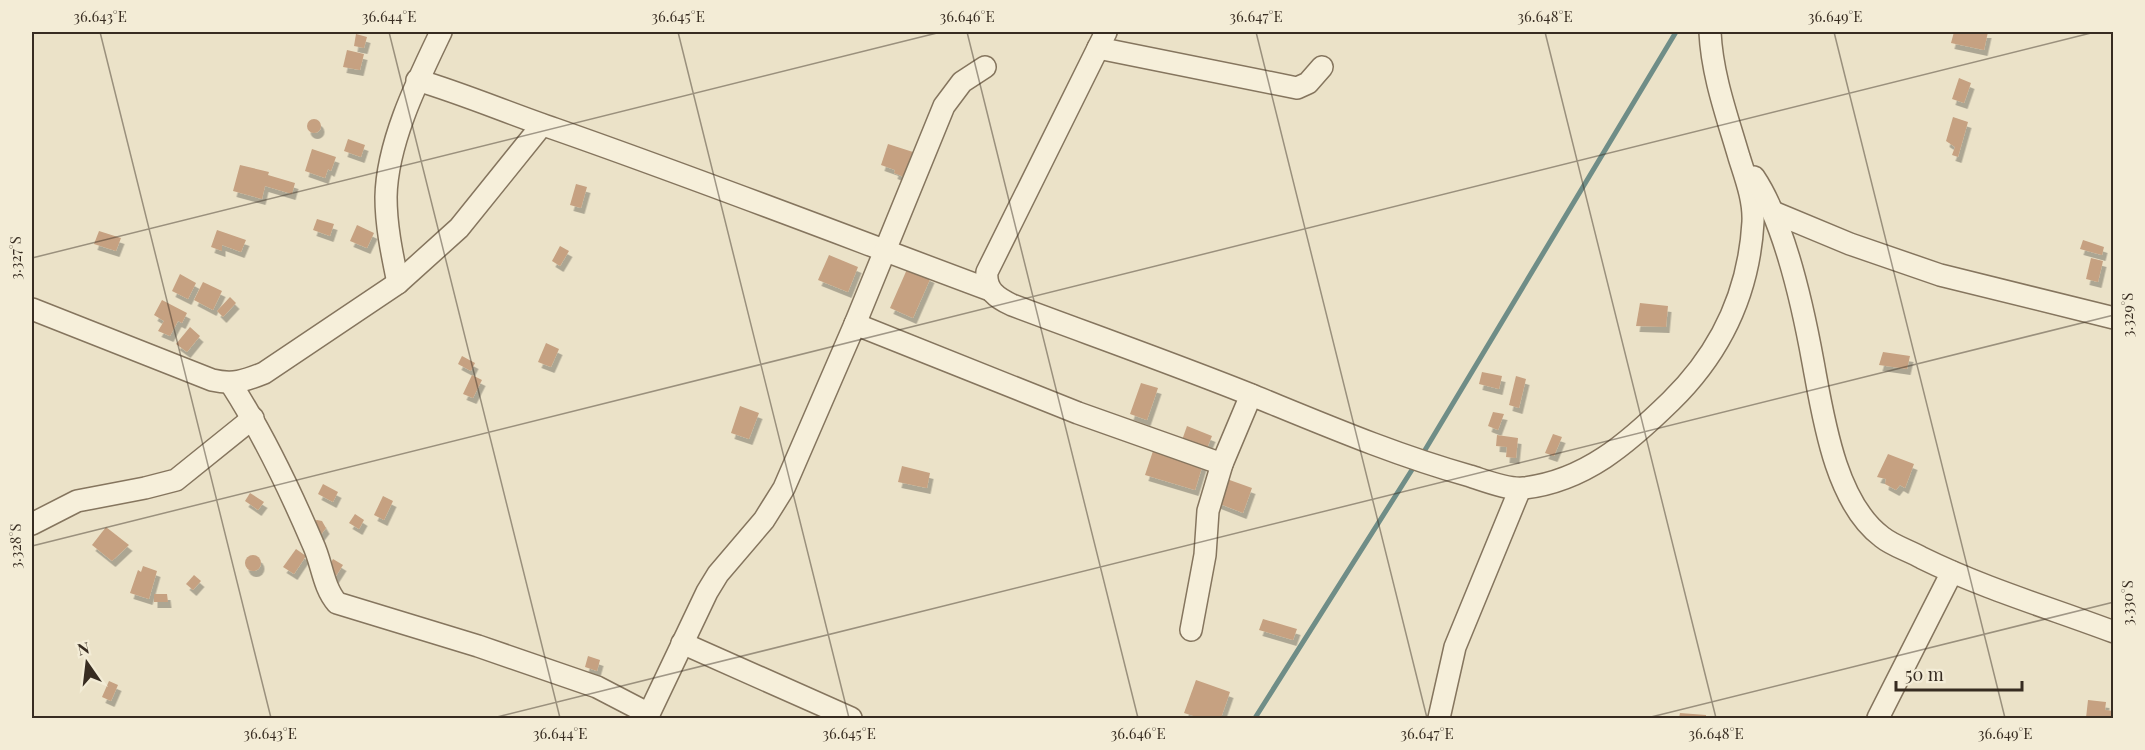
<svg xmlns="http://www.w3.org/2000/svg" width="2145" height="750" font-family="'Playfair Display',serif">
	<defs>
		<filter id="shadow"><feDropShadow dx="3.5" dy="6" stdDeviation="0" flood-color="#0004"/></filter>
	</defs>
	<rect width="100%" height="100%" fill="#ebe2c8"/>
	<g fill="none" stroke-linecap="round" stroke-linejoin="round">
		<!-- stream -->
		<g stroke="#6f8d87" stroke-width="5">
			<polyline points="1422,455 1676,32"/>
			<polyline points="1255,718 1415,465"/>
		</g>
	</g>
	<!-- building -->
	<g fill="#c6a181" filter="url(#shadow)">
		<polygon points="1954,32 1988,32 1984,50 1951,43"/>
		<polygon points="356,34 367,37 364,48 354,46"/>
		<polygon points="347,50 364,54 360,70 343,67"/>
		<polygon points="1959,78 1971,83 1964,103 1952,99"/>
		<polygon points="1953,117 1968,122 1958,157 1952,155 1955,147 1946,141"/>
		<circle cx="314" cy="126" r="7"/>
		<polygon points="348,139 365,145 361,157 344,151"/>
		<polygon points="888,144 913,152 904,177 894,173 895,170 881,165"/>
		<polygon points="312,149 336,157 331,171 328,169 325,178 305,171"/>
		<polygon points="240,165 269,172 268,175 295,183 292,194 265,186 262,199 233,191"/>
		<polygon points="576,184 587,187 581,208 570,205"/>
		<polygon points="317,219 334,224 330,236 313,230"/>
		<polygon points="357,225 374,233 367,248 350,241"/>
		<polygon points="217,230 246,240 241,252 222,245 222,251 211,247"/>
		<polygon points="99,231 121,238 116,251 94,244"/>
		<polygon points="2083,240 2104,247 2102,255 2080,249"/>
		<polygon points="560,246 569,251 560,266 552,261"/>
		<polygon points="829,255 858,267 848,292 818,280"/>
		<polygon points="2091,258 2103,261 2098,282 2086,279"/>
		<polygon points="908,267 931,277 913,318 890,308"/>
		<polygon points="180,274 196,283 188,299 172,291"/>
		<polygon points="203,282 222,291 213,310 194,300"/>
		<polygon points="230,297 236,303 223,317 217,311"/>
		<polygon points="162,300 187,313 182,323 178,321 170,336 158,331 164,321 154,315"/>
		<polygon points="1640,303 1668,306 1666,327 1636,326"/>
		<polygon points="190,327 200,336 187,352 176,344"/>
		<polygon points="546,343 559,349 551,367 538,362"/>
		<polygon points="1883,352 1910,356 1907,369 1879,365"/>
		<polygon points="462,356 475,363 471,371 458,364"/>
		<polygon points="1482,372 1502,376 1499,389 1479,384"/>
		<polygon points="472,375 482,380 473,398 463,394"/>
		<polygon points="1516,376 1526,379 1519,408 1509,405"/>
		<polygon points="1141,383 1158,388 1147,420 1130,414"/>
		<polygon points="740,406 759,413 749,439 731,433"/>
		<polygon points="1493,412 1504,414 1498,430 1488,426"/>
		<polygon points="1187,426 1212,436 1205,453 1181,443"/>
		<polygon points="1553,434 1562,437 1554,456 1545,453"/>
		<polygon points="1497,435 1518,438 1516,458 1506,457 1507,447 1496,446"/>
		<polygon points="1155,445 1204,461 1195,490 1145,475"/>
		<polygon points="1888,454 1914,464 1905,488 1900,485 1896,490 1885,484 1886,479 1877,477"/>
		<polygon points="902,466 930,473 927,488 898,482"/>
		<polygon points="1224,478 1252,488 1243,513 1215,502"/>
		<polygon points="323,484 338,492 333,502 318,494"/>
		<polygon points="250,493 264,502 258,510 245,501"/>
		<polygon points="383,496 393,501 384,520 374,515"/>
		<polygon points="355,514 364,520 359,529 349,523"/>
		<polygon points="317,520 322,521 326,528 320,536 314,521"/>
		<polygon points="106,527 129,545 112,561 92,545"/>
		<polygon points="296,549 306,556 294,574 283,567"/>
		<circle cx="253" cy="563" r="8"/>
		<polygon points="333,559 343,565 334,579 325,573"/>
		<polygon points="143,566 157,571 149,599 130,593 138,570 141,572"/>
		<polygon points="194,575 201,581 193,590 186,584"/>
		<polygon points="154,594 167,594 168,602 154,602"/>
		<polygon points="1263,619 1297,629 1293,640 1259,630"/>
		<polygon points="588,656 600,660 597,671 585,667"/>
		<polygon points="1196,680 1230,692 1221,718 1200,718 1184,713"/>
		<polygon points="109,681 118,685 111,701 102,697"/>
		<polygon points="2088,700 2106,702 2105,710 2114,711 2114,718 2086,718"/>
		<polygon points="1680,713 1706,715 1706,718 1679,718"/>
	</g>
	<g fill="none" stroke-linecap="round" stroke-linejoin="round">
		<defs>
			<g id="minor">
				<path d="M1106 32 987 272C985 290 997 298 1012 305 1092 335 1174 364 1254 396 1325 425 1395 455 1470 476 1486 481 1508 490 1524 488 1585 481 1628 443 1671 401 1721 352 1749 293 1753 222 1754 200 1746 179 1739 157 1727 116 1712 75 1710 32"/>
				<polyline points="1098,48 1297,88 1308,83 1322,67"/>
				<path d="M417 80C464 94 508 113 555 129 701 180 845 236 990 290"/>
				<path d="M1754 177C1785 223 1803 307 1813 362 1823 416 1835 502 1882 537 1893 546 1910 551 1922 558 1983 588 2050 608 2114 632"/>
				<polyline points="1773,212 1850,244 1940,275 2114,318"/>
				<path d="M398 283C392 254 386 226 386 197 387 142 418 80 441 32"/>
				<path d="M32 309 212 380C233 385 244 381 264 373L398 283 459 228 542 125"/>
				<polyline points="855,324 1078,413 1222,464"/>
				<path d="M231 384C264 435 289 488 313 544 322 563 323 587 337 603L478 646 597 687 649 714"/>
				<polyline points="32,524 77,501 145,488 176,480 253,418"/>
				<polyline points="1191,630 1205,555 1208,511 1222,464 1251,395"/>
				<polyline points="682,643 851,718"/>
				<polyline points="647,718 707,592 718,574 764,520 784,488 855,324 944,106 962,82 985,67"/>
				<polyline points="1439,718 1455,647 1520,489"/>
				<polyline points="1878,718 1952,572"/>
			</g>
		</defs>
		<!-- minor casing -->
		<use href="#minor" stroke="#85755e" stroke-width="24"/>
		<!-- minor -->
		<use href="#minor" stroke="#f6efda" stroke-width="21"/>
	</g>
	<!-- ticks -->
	<path fill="none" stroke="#372c21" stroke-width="1.5" stroke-opacity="0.45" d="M100 32 271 718M389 32 560 718M678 32 849 718M967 32 1138 718M1256 32 1427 718M1545 32 1716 718M1834 32 2005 718M32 258 941 32M32 546 2095 32M493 718 2114 315M1647 718 2114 602"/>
	<!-- border -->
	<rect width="2145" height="750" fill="none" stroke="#f3ecd6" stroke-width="66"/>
	<!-- north arrow -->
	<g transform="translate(87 663) rotate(346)" stroke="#f3ecd6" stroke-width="4.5" paint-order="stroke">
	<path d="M0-4.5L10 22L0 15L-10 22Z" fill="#372c21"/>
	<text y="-9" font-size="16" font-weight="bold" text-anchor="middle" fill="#372c21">N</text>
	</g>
	<!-- scale -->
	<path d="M1896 681v9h126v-9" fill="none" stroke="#372c21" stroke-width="3"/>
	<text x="1905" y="681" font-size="18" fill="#372c21" stroke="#f3ecd6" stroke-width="4.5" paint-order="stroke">50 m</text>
	<rect x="33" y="33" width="2079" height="684" fill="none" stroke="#372c21" stroke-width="2"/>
	<g font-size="15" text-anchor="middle" fill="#372c21">
		<text x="100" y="22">36.643°E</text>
		<text x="389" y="22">36.644°E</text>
		<text x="678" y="22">36.645°E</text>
		<text x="967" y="22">36.646°E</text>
		<text x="1256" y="22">36.647°E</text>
		<text x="1545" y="22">36.648°E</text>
		<text x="1835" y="22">36.649°E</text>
		<text transform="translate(16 258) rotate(-90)" y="5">3.327°S</text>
		<text transform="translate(2128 315) rotate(-90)" y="5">3.329°S</text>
		<text transform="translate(16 546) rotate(-90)" y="5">3.328°S</text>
		<text transform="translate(2128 603) rotate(-90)" y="5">3.330°S</text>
		<text x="270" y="739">36.643°E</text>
		<text x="560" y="739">36.644°E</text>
		<text x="849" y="739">36.645°E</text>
		<text x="1138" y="739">36.646°E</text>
		<text x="1427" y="739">36.647°E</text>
		<text x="1716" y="739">36.648°E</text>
		<text x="2005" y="739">36.649°E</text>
	</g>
</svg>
